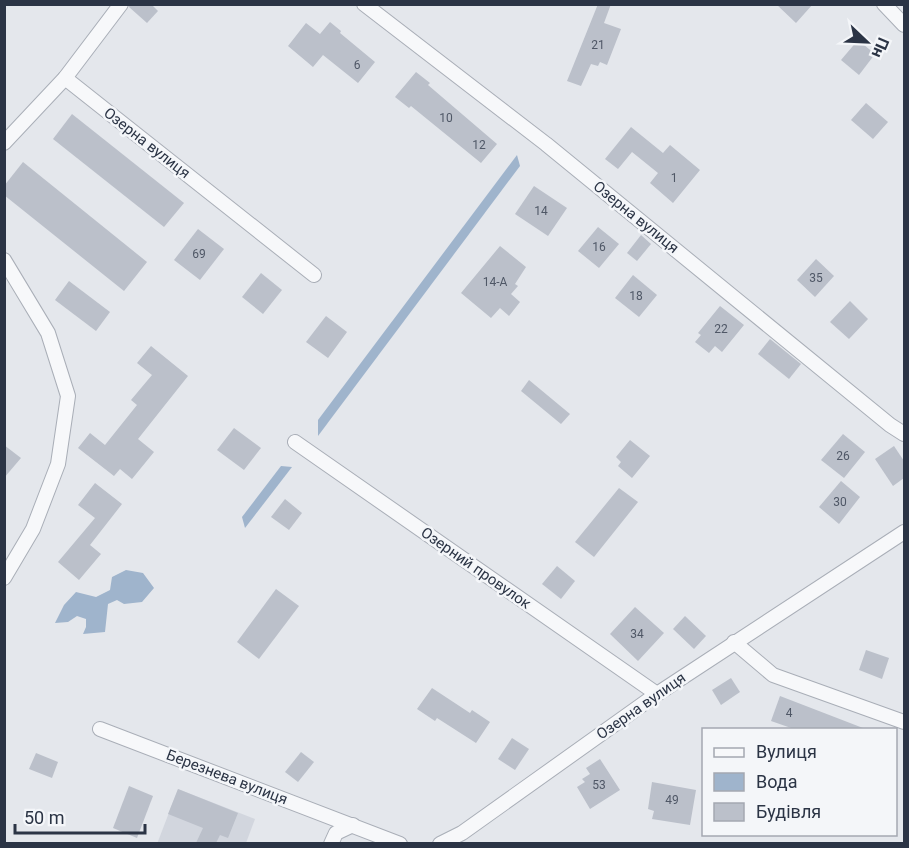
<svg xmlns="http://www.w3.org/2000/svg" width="909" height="848" font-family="Roboto,sans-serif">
	<rect width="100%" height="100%" fill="#e4e7ec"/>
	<!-- built -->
	<polygon fill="#d2d6de" points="178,789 255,819 246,843 157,844"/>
	<!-- water -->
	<g fill="#9fb4cc">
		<polygon points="517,155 520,166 318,436 318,420"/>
		<polygon points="281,466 292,467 245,528 242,517"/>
		<polygon points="126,570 143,573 154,588 142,602 124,604 117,600 108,604 105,632 83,634 86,627 86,619 77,616 68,622 55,623 64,605 76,592 96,597 110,590 112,577"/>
	</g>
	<!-- building -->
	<g fill="#bbc0ca">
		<polygon points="130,4 151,4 158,11 147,23 129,7"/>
		<polygon points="598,4 611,4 604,23 621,29 607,65 600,62 598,66 591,64 581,86 567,81"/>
		<polygon points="776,4 813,4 796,23"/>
		<polygon points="330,22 341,31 340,33 375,62 358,83 323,55 313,67 288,46 306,23 320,34"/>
		<polygon points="858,40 875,54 859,75 841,60"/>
		<polygon points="416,72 430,83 428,85 497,144 481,163 411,106 409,108 395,97"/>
		<polygon points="866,103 888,122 873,139 851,120"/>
		<polygon points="72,114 184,203 164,227 53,139"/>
		<polygon points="631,127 663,153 670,145 700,170 673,203 650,183 658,173 632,152 618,169 605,159"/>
		<polygon points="23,162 147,262 124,291 4,195 4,186"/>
		<polygon points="534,186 567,208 548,236 515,214"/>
		<polygon points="598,227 619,244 599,268 578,251"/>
		<polygon points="198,229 224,249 200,280 174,260"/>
		<polygon points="641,235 651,244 637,261 627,253"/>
		<polygon points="500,246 526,267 515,284 518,286 511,294 520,302 509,316 500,308 491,318 461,293"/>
		<polygon points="816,259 834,276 815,297 797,280"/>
		<polygon points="261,273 282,290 263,314 242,297"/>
		<polygon points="633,275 657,295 639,317 615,298"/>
		<polygon points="69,281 110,312 96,331 55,300"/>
		<polygon points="850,301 868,319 849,339 830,322"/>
		<polygon points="720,306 744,325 722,352 715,346 709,353 695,342 701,335 698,333"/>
		<polygon points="326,316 347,332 328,358 306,342"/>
		<polygon points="770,339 801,364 789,379 758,354"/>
		<polygon points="151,346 188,376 138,439 154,452 132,479 120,469 114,476 78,448 90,433 105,445 137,405 131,400 152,375 137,363"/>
		<polygon points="529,380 570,414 561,424 521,391"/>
		<polygon points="234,428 261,448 244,470 217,450"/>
		<polygon points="843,434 865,452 844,478 821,460"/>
		<polygon points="630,440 650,456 632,478 618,466 621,462 616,457"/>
		<polygon points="4,445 21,458 4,478"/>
		<polygon points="894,446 904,461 904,478 893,486 875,459"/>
		<polygon points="841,481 860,497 839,524 819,507"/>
		<polygon points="95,483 122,504 90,545 101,554 79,580 58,562 95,518 78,505"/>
		<polygon points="619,488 638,502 594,557 575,542"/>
		<polygon points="285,499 302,513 289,530 271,517"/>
		<polygon points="557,566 575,581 561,599 542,584"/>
		<polygon points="276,589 299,606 259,659 237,642"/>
		<polygon points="635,607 664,633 638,661 610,634"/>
		<polygon points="685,616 706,636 694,649 673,629"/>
		<polygon points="866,650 889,658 882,679 859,670"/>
		<polygon points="731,678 740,692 721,705 712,690"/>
		<polygon points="432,688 470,713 472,710 490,722 476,743 437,718 435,721 417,709"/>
		<polygon points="780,696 863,728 863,729 794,729 771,721"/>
		<polygon points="512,738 529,749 515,770 498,759"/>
		<polygon points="301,752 314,762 298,782 285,772"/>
		<polygon points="36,753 58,762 52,778 29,769"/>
		<polygon points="600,759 620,790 590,809 577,787 585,782 582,779 590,774 586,768"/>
		<polygon points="652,782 696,790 690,825 652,819 654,811 648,809"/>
		<polygon points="129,786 153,796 137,838 113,828"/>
		<polygon points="178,789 238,813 228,838 220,835 216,843 196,843 203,828 168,814"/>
	</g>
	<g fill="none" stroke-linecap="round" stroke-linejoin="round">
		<defs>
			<g id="minor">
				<polyline points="364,4 546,144 890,425 904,434"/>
				<polyline points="884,4 904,25"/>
				<polyline points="65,78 314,275"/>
				<polyline points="4,143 65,78 121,4"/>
				<polyline points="4,260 48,333 68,396 58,464 33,529 4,578"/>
				<polyline points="295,442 657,694"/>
				<polyline points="734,642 773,675 904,722"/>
				<polyline points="100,729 400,844"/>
				<polyline points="331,844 336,833 353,825"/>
				<polyline points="440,844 462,833 657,694 904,532"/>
			</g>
		</defs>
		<!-- minor casing -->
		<use href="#minor" stroke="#a9aeb7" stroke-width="16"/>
		<!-- minor -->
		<use href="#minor" stroke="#f7f8fa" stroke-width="14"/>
	</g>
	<g text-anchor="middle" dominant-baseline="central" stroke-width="5" stroke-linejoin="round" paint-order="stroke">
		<!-- number labels -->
		<g font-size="12" fill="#4f5766">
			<text x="598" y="45">21</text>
			<text x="357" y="65">6</text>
			<text x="446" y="118">10</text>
			<text x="479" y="145">12</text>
			<text x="674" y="178">1</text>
			<text x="541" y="211">14</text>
			<text x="599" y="247">16</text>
			<text x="199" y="254">69</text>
			<text x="816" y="278">35</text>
			<text x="495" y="282">14-А</text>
			<text x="636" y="296">18</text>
			<text x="721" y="329">22</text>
			<text x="843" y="456">26</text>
			<text x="840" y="502">30</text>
			<text x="637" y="634">34</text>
			<text x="789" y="713">4</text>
			<text x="599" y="785">53</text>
			<text x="672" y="800">49</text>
		</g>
		<!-- street labels -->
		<g font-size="15" fill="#2b3445" stroke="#f4f6f9">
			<text transform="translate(147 143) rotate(38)">Озерна вулиця</text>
			<text transform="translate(636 217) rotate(39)">Озерна вулиця</text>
			<text transform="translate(476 568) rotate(35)">Озерний провулок</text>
			<text transform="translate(641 706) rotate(-35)">Озерна вулиця</text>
			<text transform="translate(227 777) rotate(21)">Березнева вулиця</text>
		</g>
	</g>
	<!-- border -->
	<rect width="909" height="848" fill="none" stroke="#2b3445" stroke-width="12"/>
	<!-- legend -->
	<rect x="702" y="728" width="195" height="108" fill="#f4f6f9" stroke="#a4a8b1" stroke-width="1.5"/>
	<rect x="714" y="748" width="30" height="9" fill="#f7f8fa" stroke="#a4a8b1" stroke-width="1.5"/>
	<text x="756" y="758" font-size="18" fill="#2b3445">Вулиця</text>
	<rect x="714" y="773" width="30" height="18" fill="#9fb4cc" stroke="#a4a8b1" stroke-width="1.5"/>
	<text x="756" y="788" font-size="18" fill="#2b3445">Вода</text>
	<rect x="714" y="803" width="30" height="18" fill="#bbc0ca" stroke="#a4a8b1" stroke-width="1.5"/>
	<text x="756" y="818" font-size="18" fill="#2b3445">Будівля</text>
	<!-- north arrow -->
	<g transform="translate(867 42) rotate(113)" stroke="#f4f6f9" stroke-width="4.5" paint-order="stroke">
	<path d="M0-4.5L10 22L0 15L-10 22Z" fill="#2b3445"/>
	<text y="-9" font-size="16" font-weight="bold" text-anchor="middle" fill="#2b3445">Пн</text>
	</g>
	<!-- scale -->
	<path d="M15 824v9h130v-9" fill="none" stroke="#2b3445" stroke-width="3"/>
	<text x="24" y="824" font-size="18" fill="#2b3445" stroke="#f4f6f9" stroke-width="4.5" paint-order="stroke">50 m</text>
</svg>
